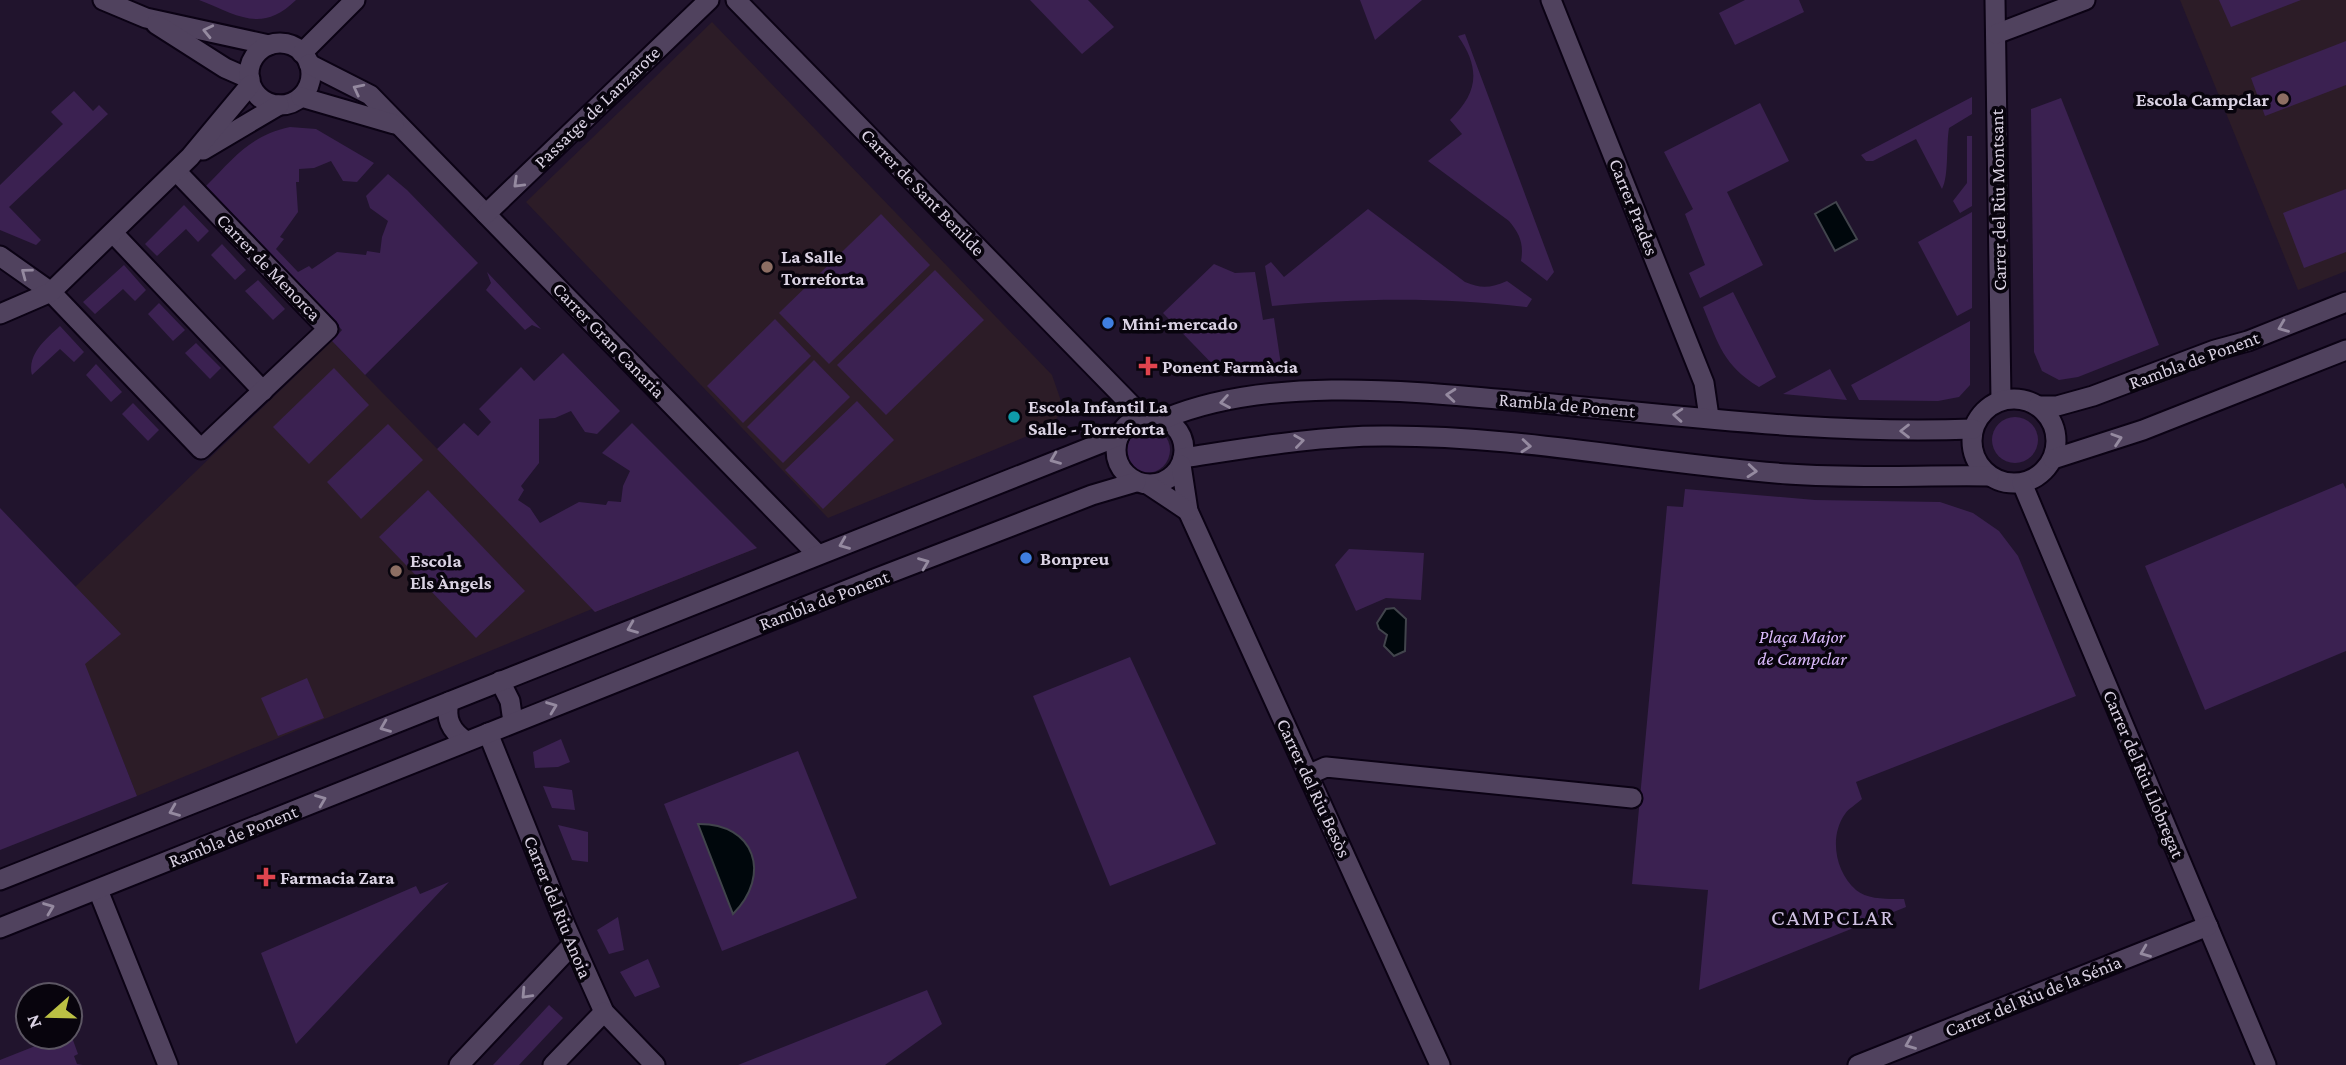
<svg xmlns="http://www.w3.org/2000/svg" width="2346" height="1065" font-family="'Crimson Pro',serif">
	<rect width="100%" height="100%" fill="#21142d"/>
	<!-- education -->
	<g fill="#2c1c27">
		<polygon points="2180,0 2346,0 2346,271 2298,290"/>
		<polygon points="712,22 1052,375 1060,398 1060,413 1052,426 828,518 526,202"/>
		<polygon points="332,341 540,554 757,548 595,612 592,609 137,796 84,664 75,587"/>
	</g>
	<!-- green -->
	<g fill="#3b2151">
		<path d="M199 0H296C261 34 238 15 199 0Z"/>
		<polygon points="1030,0 1088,0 1114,27 1082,54"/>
		<polygon points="1360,0 1422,0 1375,40"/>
		<polygon points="1745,0 1799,0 1804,12 1735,45 1719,13"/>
		<polygon points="2219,0 2301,0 2231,27"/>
		<path d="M1465 34 1554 272 1547 281 1521 261C1524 244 1520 234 1509 221L1428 161 1462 134 1450 120C1478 93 1481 69 1458 36Z"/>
		<polygon points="2346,41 2346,85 2265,116 2251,78"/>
		<polygon points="74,91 93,111 99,105 108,114 9,207 41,240 36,245 0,230 0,185 63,124 51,112"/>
		<path d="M1972 97V114L1949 128C1946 146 1949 176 1942 189L1916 139 1873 161H1866L1861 155Z"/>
		<polygon points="2061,98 2159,345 2078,377 2059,380 2042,371 2034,352 2031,109"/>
		<polygon points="1760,103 1789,161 1727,192 1763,265 1700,298 1689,273 1705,265 1685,214 1693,209 1664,152"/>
		<path d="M290 127 316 129 374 163 357 182 343 181 331 161 314 168 299 169V182H296L298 212 280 237 284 239 276 249 298 272 309 266 312 269 337 252 366 255 367 251 380 253 382 237 388 221 370 208 366 196 388 174 407 190 478 263 365 375 332 341 342 330 206 186C234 158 249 136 290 127Z"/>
		<polygon points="1967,136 1972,136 1972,206 1960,213 1953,201 1967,183"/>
		<polygon points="2346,189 2346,252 2304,268 2283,213"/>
		<polygon points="184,205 209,231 198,242 186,229 157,256 145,244"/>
		<path d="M1368 209 1465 282C1481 289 1491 288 1507 281L1532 299 1527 307C1439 297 1360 298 1272 306L1265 266 1271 262 1284 277Z"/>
		<polygon points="1972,212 1972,308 1957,316 1918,242"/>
		<polygon points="881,214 930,265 829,364 779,313"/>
		<polygon points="222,244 246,270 235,280 211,255"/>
		<polygon points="1214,264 1235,273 1255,272 1263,320 1274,318 1281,365 1222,374 1163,313"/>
		<polygon points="124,265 146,290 135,301 123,289 95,314 83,302"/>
		<polygon points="935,270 984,320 886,415 837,365"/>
		<polygon points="487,272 541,329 532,325 525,330 486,290 491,283"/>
		<polygon points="258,280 285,309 273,320 245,291"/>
		<path d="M1733 292 1776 377 1759 387C1723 365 1719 345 1703 307Z"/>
		<polygon points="159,303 185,330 173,341 148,314"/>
		<polygon points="775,319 811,356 743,423 707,386"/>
		<polygon points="1970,321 1970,385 1959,397 1938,401 1859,400 1851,385"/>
		<path d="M60 326 84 352 74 362 60 349 32 375C27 354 46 339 60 326Z"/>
		<polygon points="196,343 221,368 210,379 185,353"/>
		<polygon points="563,353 620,411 597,434 585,432 571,411 555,418 539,419 539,463 521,486 524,490 518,500 530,508 540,523 579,502 606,505 608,501 621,502 623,486 630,471 602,453 632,423 757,548 595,612 437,449 464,423 478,436 491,422 479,409 521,367 534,381"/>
		<polygon points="814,360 850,397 783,463 747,427"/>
		<polygon points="96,364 122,392 111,402 86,375"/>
		<polygon points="334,368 369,405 309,464 273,427"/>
		<polygon points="1830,369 1847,400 1783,394"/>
		<polygon points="857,401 894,440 823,509 785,470"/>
		<polygon points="133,403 159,430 148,441 122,414"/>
		<circle cx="2015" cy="440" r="23"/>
		<polygon points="388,424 423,460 361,519 327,482"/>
		<circle cx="1147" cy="450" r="23"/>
		<polygon points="2343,483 2346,489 2346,651 2205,710 2145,566"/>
		<path d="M1685 489 1815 500 1940 502 1973 513 1999 531 2018 556 2076 696 1856 782 1862 799C1857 804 1849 808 1845 814 1829 836 1835 872 1856 890 1868 900 1889 899 1904 899L1906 907 1699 990 1708 890 1632 884 1667 506 1683 507Z"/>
		<polygon points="428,490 525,591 476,638 379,537"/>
		<polygon points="0,508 121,634 85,664 137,796 0,850"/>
		<polygon points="1349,549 1424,553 1421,600 1386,598 1356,611 1335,565"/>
		<polygon points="1130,657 1216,844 1110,886 1033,696"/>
		<polygon points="307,678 324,718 278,736 261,698"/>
		<polygon points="561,739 570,762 558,767 535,768 533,752"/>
		<polygon points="798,751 857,898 722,951 664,804"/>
		<polygon points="543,786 572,790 575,810 552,808"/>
		<polygon points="558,825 588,832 588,862 572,860"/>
		<polygon points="449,882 296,1044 261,953 416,886 420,894"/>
		<polygon points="618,917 624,950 609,954 597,930"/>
		<polygon points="648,959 660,987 635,997 620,972"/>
		<polygon points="927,990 942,1024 885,1065 738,1065"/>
		<polygon points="549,1005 563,1018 519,1065 493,1065"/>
		<polygon points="70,1032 78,1054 74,1056 77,1064 83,1065 0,1065 0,1060 58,1037 70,1037"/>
	</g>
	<!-- water -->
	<g fill="#00070c" stroke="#41444c" stroke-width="2">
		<polygon points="1836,202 1857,239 1835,251 1815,214"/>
		<polygon points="1394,608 1406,619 1405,651 1394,656 1384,646 1387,635 1379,629 1377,623 1386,609"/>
		<path d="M698 824C755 823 772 875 733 914Z"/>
	</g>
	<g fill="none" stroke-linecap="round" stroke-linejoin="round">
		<defs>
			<g id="minor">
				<polyline points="103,0 146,18 269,45"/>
				<polyline points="736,0 1143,417"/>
				<polyline points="1551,0 1704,383 1709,417"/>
				<polyline points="1995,0 2001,400"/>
				<polyline points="156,24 225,68 250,79"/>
				<polyline points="1996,34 2085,0"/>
				<circle cx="280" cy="74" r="31"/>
				<polyline points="302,53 355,0"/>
				<polyline points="309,64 370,95 817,554"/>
				<polyline points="301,97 394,124"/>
				<polyline points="203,150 279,105"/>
				<polyline points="486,214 709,0"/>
				<polyline points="113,233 263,391"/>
				<polyline points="0,256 51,292 201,449 328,329 176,171"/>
				<polyline points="0,314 51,292 190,157 250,85"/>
				<circle cx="2014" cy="441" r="42"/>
				<polyline points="2038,406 2057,406 2093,396 2215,350 2248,341 2346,302"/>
				<circle cx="1150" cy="450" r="34"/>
				<path d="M1164 419C1270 374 1419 392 1530 402 1677 415 1825 435 1973 429"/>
				<path d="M1183 458C1249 448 1316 436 1383 436 1518 435 1653 464 1788 474 1856 479 1922 475 1989 476"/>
				<polyline points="2053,459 2143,430 2346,350"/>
				<polyline points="1181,465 1188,511 1440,1065"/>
				<polyline points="2022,483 2266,1065"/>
				<polyline points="1149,485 1188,511"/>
				<polyline points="500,681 510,701 513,722"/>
				<path d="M449 702C445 719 451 731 466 741"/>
				<polyline points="488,733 566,927 604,1012 655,1065"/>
				<polyline points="1308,775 1326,767 1632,798"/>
				<polyline points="0,880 1119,436"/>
				<polyline points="98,890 168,1065"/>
				<polyline points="0,928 877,578 1092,495 1136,482"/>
				<polyline points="459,1065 573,944"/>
				<polyline points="553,1065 604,1012"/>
				<polyline points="1858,1065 2208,926"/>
			</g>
		</defs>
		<!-- minor casing -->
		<use href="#minor" stroke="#0b0214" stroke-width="23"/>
		<!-- minor -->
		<use href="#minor" stroke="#50425e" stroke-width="19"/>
	</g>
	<!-- one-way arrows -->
	<defs><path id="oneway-chevron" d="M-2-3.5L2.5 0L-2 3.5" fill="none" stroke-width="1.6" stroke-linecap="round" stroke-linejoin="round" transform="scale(1.75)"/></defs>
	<g stroke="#958aa0">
		<use href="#oneway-chevron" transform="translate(208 31) rotate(-167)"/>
		<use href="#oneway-chevron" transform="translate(358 89) rotate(-153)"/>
		<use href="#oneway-chevron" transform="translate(518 183) rotate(136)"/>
		<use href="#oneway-chevron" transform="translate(26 273) rotate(-143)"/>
		<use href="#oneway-chevron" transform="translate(2283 327) rotate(158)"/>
		<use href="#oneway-chevron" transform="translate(1451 395) rotate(-175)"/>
		<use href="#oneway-chevron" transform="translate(1225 402) rotate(170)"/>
		<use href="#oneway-chevron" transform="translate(1678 415) rotate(-176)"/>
		<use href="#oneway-chevron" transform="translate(1905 431) rotate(180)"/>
		<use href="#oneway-chevron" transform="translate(2117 439) rotate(-18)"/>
		<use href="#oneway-chevron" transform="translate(1299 441) rotate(-8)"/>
		<use href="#oneway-chevron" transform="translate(1526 446) rotate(5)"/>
		<use href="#oneway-chevron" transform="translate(1055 459) rotate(158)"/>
		<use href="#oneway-chevron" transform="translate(1752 471) rotate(5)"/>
		<use href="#oneway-chevron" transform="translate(844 544) rotate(158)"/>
		<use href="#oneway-chevron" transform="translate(924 563) rotate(-22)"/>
		<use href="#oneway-chevron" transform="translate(632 628) rotate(158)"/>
		<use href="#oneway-chevron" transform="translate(552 707) rotate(-21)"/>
		<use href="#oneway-chevron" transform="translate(385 727) rotate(158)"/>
		<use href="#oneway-chevron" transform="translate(321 800) rotate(-22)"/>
		<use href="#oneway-chevron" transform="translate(174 811) rotate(158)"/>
		<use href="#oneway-chevron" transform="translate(49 908) rotate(-21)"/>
		<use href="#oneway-chevron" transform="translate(2145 952) rotate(158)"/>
		<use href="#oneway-chevron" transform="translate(526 994) rotate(133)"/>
		<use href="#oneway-chevron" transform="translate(1910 1044) rotate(158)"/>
	</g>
	<!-- markers -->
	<g fill="#8d6e63" stroke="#08040d" stroke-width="2.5">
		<circle cx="2283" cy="99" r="7"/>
		<circle cx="767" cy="267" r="7"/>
		<circle cx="396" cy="571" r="7"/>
	</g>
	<g fill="#3f7fe0" stroke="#08040d" stroke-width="2.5">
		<circle cx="1108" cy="323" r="7"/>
		<circle cx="1026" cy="558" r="7"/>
	</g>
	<g fill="#e0444e" stroke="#08040d" stroke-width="2.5">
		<path d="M1144.5 355.5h7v7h7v7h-7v7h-7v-7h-7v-7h7z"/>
		<path d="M262.5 866.5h7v7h7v7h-7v7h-7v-7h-7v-7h7z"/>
	</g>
	<circle fill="#0f9aa8" stroke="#08040d" stroke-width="2.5" cx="1014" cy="417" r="7"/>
	<g text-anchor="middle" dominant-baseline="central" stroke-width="7" stroke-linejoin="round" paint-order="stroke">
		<!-- poi labels -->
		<g font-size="19" font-weight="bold" fill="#dad2e3" stroke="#08040d" text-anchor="start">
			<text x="2269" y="99" text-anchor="end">Escola Campclar</text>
			<text x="781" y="256">La Salle<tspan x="781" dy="22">Torreforta</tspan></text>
			<text x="1122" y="323">Mini-mercado</text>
			<text x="1162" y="366">Ponent Farmàcia</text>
			<text x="1028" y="406">Escola Infantil La<tspan x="1028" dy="22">Salle - Torreforta</tspan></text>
			<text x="1040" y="558">Bonpreu</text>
			<text x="410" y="560">Escola<tspan x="410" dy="22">Els Àngels</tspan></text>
			<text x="280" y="877">Farmacia Zara</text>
		</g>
		<!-- street labels -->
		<g font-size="19" fill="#dad2e3" stroke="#08040d">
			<text transform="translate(597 107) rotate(-44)">Passatge de Lanzarote</text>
			<text transform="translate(923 192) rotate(46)">Carrer de Sant Benilde</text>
			<text transform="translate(1998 200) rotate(-91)">Carrer del Riu Montsant</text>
			<text transform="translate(1634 207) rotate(68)">Carrer Prades</text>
			<text transform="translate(269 267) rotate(46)">Carrer de Menorca</text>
			<text transform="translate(609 340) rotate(46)">Carrer Gran Canaria</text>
			<text transform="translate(2194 360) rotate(-20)">Rambla de Ponent</text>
			<text transform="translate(1567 405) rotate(5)">Rambla de Ponent</text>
			<text transform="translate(824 600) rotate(-21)">Rambla de Ponent</text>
			<text transform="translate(2144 774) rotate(67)">Carrer del Riu Llobregat</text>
			<text transform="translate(1314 788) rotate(65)">Carrer del Riu Besòs</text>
			<text transform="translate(233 836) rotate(-22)">Rambla de Ponent</text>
			<text transform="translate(558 907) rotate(68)">Carrer del Riu Anoia</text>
			<text transform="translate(2033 996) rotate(-22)">Carrer del Riu de la Sénia</text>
		</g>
		<!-- park labels -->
		<g font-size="19" font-style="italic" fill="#dabafb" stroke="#08040d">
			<text x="1802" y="636">Plaça Major<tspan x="1802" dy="22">de Campclar</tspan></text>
		</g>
		<!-- quarter labels -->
		<g font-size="23" letter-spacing="2" fill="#cebfe0" stroke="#08040d">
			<text x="1833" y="917">CAMPCLAR</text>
		</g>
	</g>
	<!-- north arrow -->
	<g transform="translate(49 1016) rotate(250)"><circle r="33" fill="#08040d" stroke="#5c5663" stroke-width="2"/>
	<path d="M0-5L12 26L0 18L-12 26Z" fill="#bbc044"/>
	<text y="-10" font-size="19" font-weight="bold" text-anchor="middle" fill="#dad2e3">N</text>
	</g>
</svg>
